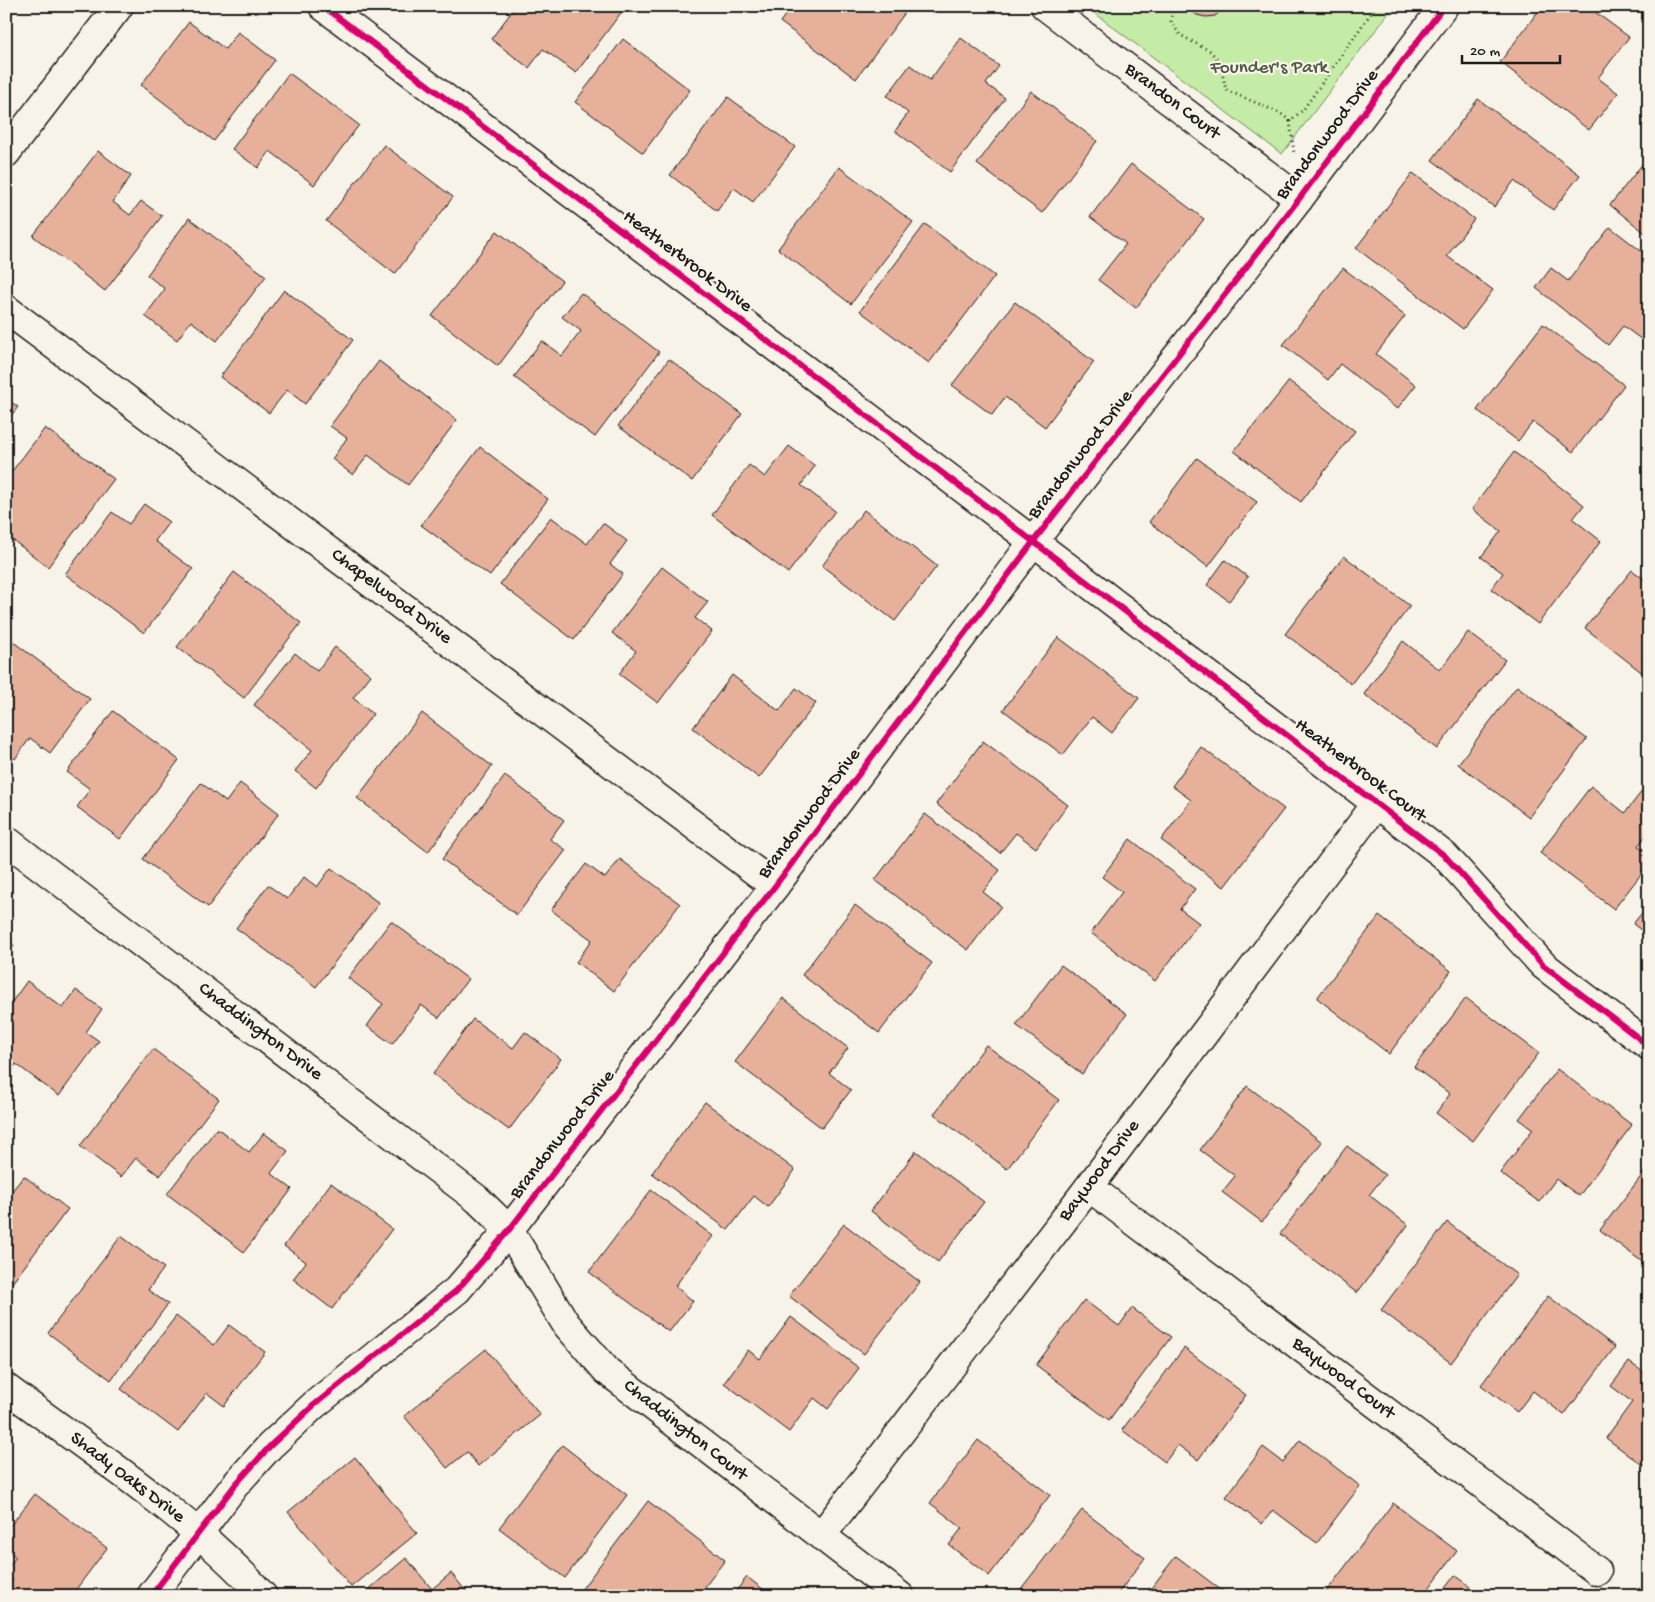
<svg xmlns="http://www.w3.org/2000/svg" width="1655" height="1602" font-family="'Gochi Hand',sans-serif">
	<rect width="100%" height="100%" fill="#f7f3e8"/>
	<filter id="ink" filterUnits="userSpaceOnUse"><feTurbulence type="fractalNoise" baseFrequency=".02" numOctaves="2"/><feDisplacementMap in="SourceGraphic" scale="10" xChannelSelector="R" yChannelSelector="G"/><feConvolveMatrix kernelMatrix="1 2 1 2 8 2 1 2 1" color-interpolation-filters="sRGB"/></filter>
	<g filter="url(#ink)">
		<!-- green -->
		<polygon fill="#c5eca6" stroke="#708461" points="1085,6 1394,6 1282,154"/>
		<!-- building -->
		<g fill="#e6b09b" stroke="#1c1c1c">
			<polygon points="516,6 626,6 576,73 543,49 529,68 491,39"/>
			<polygon points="792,6 910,6 856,79 780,22"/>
			<polygon points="1185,6 1227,6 1215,16 1206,17 1197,15"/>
			<polygon points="1542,6 1587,6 1629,37 1598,78 1618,93 1589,130 1500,62"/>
			<polygon points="189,22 225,49 238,32 275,60 214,141 141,85"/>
			<polygon points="961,38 999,66 986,84 1005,98 950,172 895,131 908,113 887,96 910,65 930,80"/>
			<polygon points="623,39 690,90 643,153 575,102"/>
			<polygon points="289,73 359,125 314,185 270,151 258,168 232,149"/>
			<polygon points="1031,91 1097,141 1042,213 977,164"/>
			<polygon points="728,97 795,147 753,202 734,188 717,211 670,175"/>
			<polygon points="1478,99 1580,175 1553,210 1514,181 1494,207 1432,160"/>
			<polygon points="384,145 453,197 395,274 326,221"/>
			<polygon points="98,151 131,176 113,202 130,215 141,201 162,216 105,291 33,236"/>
			<polygon points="1644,162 1649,166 1649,236 1610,205"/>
			<polygon points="1131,164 1204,219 1136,308 1098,280 1126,244 1090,217"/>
			<polygon points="839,167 913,222 851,304 778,249"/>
			<polygon points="1413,173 1474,219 1447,256 1493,290 1463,329 1356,248"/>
			<polygon points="189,218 266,276 217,341 191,321 177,340 145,316 165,289 147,275"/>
			<polygon points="925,224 995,276 929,363 860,311"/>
			<polygon points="1610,227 1649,257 1649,345 1623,326 1608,345 1536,288 1551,268 1568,281"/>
			<polygon points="497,231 562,281 498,366 432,316"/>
			<polygon points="1343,268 1405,316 1376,354 1416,385 1397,409 1340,364 1328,380 1283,345"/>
			<polygon points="284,290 353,340 305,404 287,390 269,413 220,377"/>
			<polygon points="581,293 659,352 595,437 514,377 542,341 562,356 581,331 562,317"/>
			<polygon points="1015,302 1094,362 1045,427 1005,397 992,415 952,385"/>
			<polygon points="1543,324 1624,385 1573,452 1533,422 1518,441 1477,410"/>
			<polygon points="669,359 742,414 692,481 618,426"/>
			<polygon points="379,361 457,420 408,485 368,455 353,475 332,459 347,438 330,426"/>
			<polygon points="1289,381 1355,431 1301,502 1234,451"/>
			<polygon points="6,398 18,407 6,422"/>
			<polygon points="45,428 114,479 48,567 6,535 6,479"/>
			<polygon points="789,446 815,466 801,485 835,511 788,573 712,515 749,465 765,477"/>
			<polygon points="480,447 548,499 490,576 421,525"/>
			<polygon points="1514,452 1584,505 1573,519 1601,541 1538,624 1491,589 1503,573 1481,557 1501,531 1472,509"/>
			<polygon points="1197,458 1257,502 1208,567 1149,522"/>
			<polygon points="144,504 169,522 155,541 193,569 144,633 65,574 112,512 129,524"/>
			<polygon points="864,510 937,566 895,621 822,566"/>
			<polygon points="551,517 587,544 603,523 627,541 610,564 623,574 574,640 500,584"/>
			<polygon points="1344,556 1410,606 1351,684 1285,634"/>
			<polygon points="1225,560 1248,577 1229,601 1207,585"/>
			<polygon points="662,567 708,602 695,618 712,631 658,703 619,674 636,651 612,633"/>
			<polygon points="1632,570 1649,583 1649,678 1585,628"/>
			<polygon points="234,572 301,623 244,698 177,647"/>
			<polygon points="1468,632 1505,660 1437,749 1364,694 1403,641 1440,670"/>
			<polygon points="1058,637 1139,698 1112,733 1092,717 1063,755 1003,710"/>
			<polygon points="8,638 90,699 50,753 30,738 15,759 6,752"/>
			<polygon points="335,647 371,675 353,698 373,714 316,788 295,771 312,750 254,705 295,653 317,671"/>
			<polygon points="732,675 779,711 796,688 816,703 759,778 693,728"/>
			<polygon points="1517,686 1587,739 1529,817 1458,764"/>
			<polygon points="113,711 179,760 120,839 77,807 90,789 67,772"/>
			<polygon points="422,713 492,766 428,852 357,798"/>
			<polygon points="983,741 1068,805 1036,848 1016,833 1000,853 936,804"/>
			<polygon points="1201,747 1284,809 1224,887 1161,840 1191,800 1172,786"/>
			<polygon points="505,776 564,820 550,839 566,850 517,915 442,859"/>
			<polygon points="201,783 226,802 240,783 279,813 208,907 143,859"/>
			<polygon points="1591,786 1625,813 1646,786 1649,788 1649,832 1638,846 1649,854 1649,864 1614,909 1540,853"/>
			<polygon points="925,814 1000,870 983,892 1001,906 968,950 875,880"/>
			<polygon points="1130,839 1195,889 1180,909 1199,923 1155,981 1091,933 1122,892 1102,877"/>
			<polygon points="620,859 680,904 614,991 576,962 592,940 551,910 586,864 605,878"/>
			<polygon points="331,868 379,903 316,987 236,928 268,885 287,899 304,877 317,887"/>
			<polygon points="1649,904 1649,936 1633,924"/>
			<polygon points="855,905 932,963 879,1033 802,975"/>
			<polygon points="1379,916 1451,971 1389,1054 1317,998"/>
			<polygon points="391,921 468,979 439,1018 421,1005 392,1044 367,1026 383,1004 348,978"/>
			<polygon points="6,939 14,945 6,956"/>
			<polygon points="1061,965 1127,1014 1082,1074 1016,1025"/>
			<polygon points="27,981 63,1008 76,990 102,1009 86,1032 99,1041 59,1096 16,1064 6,1078 6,1010"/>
			<polygon points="783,998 848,1048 829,1073 851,1090 822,1128 735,1062"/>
			<polygon points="1466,998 1539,1053 1473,1141 1436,1113 1450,1094 1414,1067"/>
			<polygon points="473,1019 513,1048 525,1032 561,1059 509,1130 433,1074"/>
			<polygon points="986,1045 1059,1100 1007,1169 934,1114"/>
			<polygon points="153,1049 219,1099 160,1176 136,1158 121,1177 80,1146"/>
			<polygon points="1557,1069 1632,1125 1579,1196 1556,1179 1539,1202 1500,1173 1533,1129 1519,1119"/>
			<polygon points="1247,1086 1322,1142 1262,1222 1222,1192 1235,1176 1200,1150"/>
			<polygon points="705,1102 795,1170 768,1207 754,1196 728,1230 652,1173"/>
			<polygon points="217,1128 249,1152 264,1133 288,1151 271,1173 292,1189 244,1252 167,1194"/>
			<polygon points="1347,1146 1385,1175 1369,1195 1408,1225 1357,1293 1280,1234"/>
			<polygon points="916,1151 984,1202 938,1262 871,1211"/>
			<polygon points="1649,1166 1649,1267 1600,1230"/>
			<polygon points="24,1176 68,1209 6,1291 6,1189 11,1192"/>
			<polygon points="331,1183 392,1229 332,1309 293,1279 306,1262 284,1246"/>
			<polygon points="651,1190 713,1236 675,1286 693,1301 669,1332 589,1272"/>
			<polygon points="1447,1222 1517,1275 1451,1363 1381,1310"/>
			<polygon points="844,1224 920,1282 864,1354 789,1296"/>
			<polygon points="121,1236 164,1268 148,1290 168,1304 111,1380 48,1333"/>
			<polygon points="1548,1296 1615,1347 1564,1415 1533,1391 1517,1412 1481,1385"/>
			<polygon points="1084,1300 1119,1326 1132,1308 1171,1337 1109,1420 1036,1365"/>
			<polygon points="176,1316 214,1345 229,1325 265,1352 224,1406 207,1393 178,1432 121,1389"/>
			<polygon points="791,1317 859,1368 828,1409 814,1398 789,1432 724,1383 748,1350 760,1359"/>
			<polygon points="1184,1348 1246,1395 1198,1460 1178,1445 1165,1462 1122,1430"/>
			<polygon points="486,1349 540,1415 478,1466 467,1452 447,1468 404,1416"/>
			<polygon points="1629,1362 1649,1376 1649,1470 1606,1438 1632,1402 1611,1386"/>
			<polygon points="978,1440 1050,1495 989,1576 949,1545 962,1528 930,1503"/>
			<polygon points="1300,1440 1360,1486 1317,1543 1273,1510 1262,1524 1226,1497 1263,1447 1283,1462"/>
			<polygon points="562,1445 627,1495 565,1578 499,1528"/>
			<polygon points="355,1457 417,1533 351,1587 288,1512"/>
			<polygon points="35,1494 107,1548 71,1596 6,1596 6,1588 13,1580 6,1575 6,1570 16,1557 6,1550 6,1531"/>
			<polygon points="648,1501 725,1560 698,1596 581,1596 578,1594"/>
			<polygon points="1393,1503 1457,1551 1423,1596 1323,1596"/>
			<polygon points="1082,1510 1145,1558 1116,1596 1027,1596 1020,1590"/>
			<polygon points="1176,1556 1229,1596 1145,1596"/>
			<polygon points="406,1558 432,1589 451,1573 470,1596 361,1596"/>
			<polygon points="1455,1575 1483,1596 1439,1596"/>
			<polygon points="747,1577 772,1596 732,1596"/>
		</g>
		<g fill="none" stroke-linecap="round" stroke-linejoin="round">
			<defs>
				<g id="street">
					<polyline points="323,6 1075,573 1445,856 1543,965 1649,1046"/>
					<polyline points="1045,6 1299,199"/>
					<polyline points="6,153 119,6"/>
					<polyline points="6,309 775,886"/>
					<polyline points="6,840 477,1199 509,1230 566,1324 607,1371 900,1596"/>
					<polyline points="1089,1187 1597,1571"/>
					<path d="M6 1388C93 1453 191 1516 263 1596"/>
					<polyline points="821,1536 1089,1187 1377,803"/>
					<polyline points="151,1596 235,1485 270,1446 314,1405 457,1290 509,1230 775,886 1033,542 1299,199 1444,6"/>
				</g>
			</defs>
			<!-- street casing -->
			<use href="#street" stroke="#1c1c1c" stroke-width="31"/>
			<!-- path -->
			<g stroke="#1c1c1c" stroke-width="3" stroke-dasharray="1 4" stroke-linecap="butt">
				<polyline points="1173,6 1171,22 1180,35 1210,51 1220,62 1226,90 1280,113 1290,121 1303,110 1376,6"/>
				<polyline points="1290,121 1294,153"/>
			</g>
			<!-- street -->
			<use href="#street" stroke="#f7f3e8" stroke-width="28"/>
			<defs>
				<g id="cycleway">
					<polyline points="323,6 1075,573 1445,856 1543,965 1649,1046"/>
					<polyline points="151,1596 235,1485 270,1446 314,1405 457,1290 509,1230 775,886 1033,542 1299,199 1444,6"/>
				</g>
			</defs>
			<!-- cycleway casing -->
			<use href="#cycleway" stroke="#f7f3e8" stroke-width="9"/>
			<!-- cycleway -->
			<use href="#cycleway" stroke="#d6006c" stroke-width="6"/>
		</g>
	</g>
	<g text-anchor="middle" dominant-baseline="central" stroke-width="4.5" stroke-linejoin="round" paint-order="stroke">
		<!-- park labels -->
		<g font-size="19" fill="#4f5a45" stroke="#f7f3e8">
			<text x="1269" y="68">Founder's Park</text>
		</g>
		<!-- street labels -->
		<g font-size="19" fill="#1c1c1c" stroke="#f7f3e8">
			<text transform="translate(1172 102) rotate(37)">Brandon Court</text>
			<text transform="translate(1328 135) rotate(-53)">Brandonwood Drive</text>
			<text transform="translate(687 262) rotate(37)">Heatherbrook Drive</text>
			<text transform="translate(1081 455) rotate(-52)">Brandonwood Drive</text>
			<text transform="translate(391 597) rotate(37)">Chapelwood Drive</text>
			<text transform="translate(1360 771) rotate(37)">Heatherbrook Court</text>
			<text transform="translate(810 814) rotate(-53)">Brandonwood Drive</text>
			<text transform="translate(260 1032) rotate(37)">Chaddington Drive</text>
			<text transform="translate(563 1135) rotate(-52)">Brandonwood Drive</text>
			<text transform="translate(1100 1171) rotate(-53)">Baywood Drive</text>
			<text transform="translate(1343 1379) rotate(37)">Baywood Court</text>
			<text transform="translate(685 1431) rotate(38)">Chaddington Court</text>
			<text transform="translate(127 1478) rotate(37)">Shady Oaks Drive</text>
		</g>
	</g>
	<!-- margin -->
	<rect width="1655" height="1602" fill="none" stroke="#f7f3e8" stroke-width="25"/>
	<rect x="12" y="12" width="1630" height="1577" fill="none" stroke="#1c1c1c" stroke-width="2" filter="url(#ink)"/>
	<!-- scale -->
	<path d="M1462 55v8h98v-8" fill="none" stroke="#1c1c1c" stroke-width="2.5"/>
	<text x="1470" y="55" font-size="15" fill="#1c1c1c" stroke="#f7f3e8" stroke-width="4" paint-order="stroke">20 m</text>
</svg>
